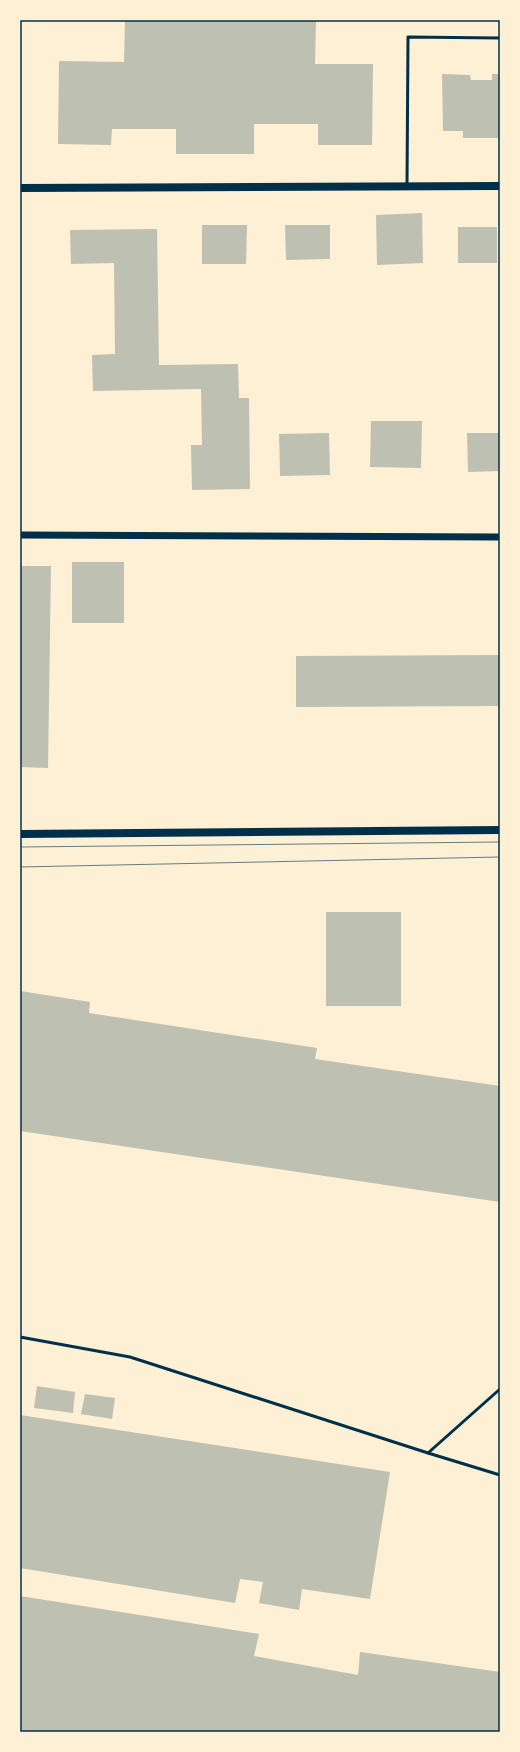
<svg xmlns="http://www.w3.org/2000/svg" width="520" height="1752" font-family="Montserrat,sans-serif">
	<rect width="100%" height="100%" fill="#fdf0d5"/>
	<!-- building -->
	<g fill="#bec0b2">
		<polygon points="125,20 316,21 315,64 373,64 372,145 318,145 318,124 254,124 254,154 176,154 176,129 112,129 111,145 58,144 59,61 124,62"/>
		<polygon points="442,74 470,75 471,80 492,80 492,74 500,74 500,138 463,138 463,131 443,131"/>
		<polygon points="422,213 423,263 377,265 376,215"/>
		<polygon points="202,225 247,225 246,264 202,264"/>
		<polygon points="285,225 330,225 330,259 286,260"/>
		<rect x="458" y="227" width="39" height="36"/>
		<polygon points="157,229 159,365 238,364 239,398 249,398 250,489 192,490 191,445 202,445 201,389 93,391 92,355 115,354 114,263 71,264 70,230"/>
		<polygon points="371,421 422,421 421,468 370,467"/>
		<polygon points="329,433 330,475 280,476 279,434"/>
		<polygon points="467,433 500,433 500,471 468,472"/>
		<rect x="72" y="562" width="52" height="61"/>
		<polygon points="20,566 51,566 48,768 20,767"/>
		<polygon points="500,655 500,706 296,707 296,656"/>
		<rect x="326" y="912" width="75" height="94"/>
		<polygon points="20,991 90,1002 89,1013 317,1048 315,1059 500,1086 500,1202 20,1131"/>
		<polygon points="37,1386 75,1392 73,1413 34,1408"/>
		<polygon points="85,1394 115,1398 112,1419 81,1414"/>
		<polygon points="20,1415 390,1472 370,1599 302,1589 299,1610 259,1603 263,1582 240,1579 235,1603 20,1568"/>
		<polygon points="20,1596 259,1634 254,1656 358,1675 360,1652 500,1672 500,1732 20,1732"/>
	</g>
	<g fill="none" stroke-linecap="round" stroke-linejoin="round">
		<!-- service -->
		<g stroke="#003049" stroke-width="3">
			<polyline points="407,185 408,37 500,38"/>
			<polyline points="20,1337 130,1357 428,1453 500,1389"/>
			<polyline points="428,1453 500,1475"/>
		</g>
		<!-- tertiary -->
		<polyline stroke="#003049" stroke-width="7" points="20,535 500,537"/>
		<!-- secondary -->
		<g stroke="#003049" stroke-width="8">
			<polyline points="20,188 500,186"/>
			<polyline points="20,834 500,830"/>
		</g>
		<!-- tram -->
		<g stroke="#657d81" stroke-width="1">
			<polyline points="20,847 500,842"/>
			<polyline points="20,867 500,857"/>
		</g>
	</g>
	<!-- border -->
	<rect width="520" height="1752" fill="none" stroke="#fdf0d5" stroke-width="42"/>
	<rect x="21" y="21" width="478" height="1710" fill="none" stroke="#003049" stroke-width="1.5"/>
</svg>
